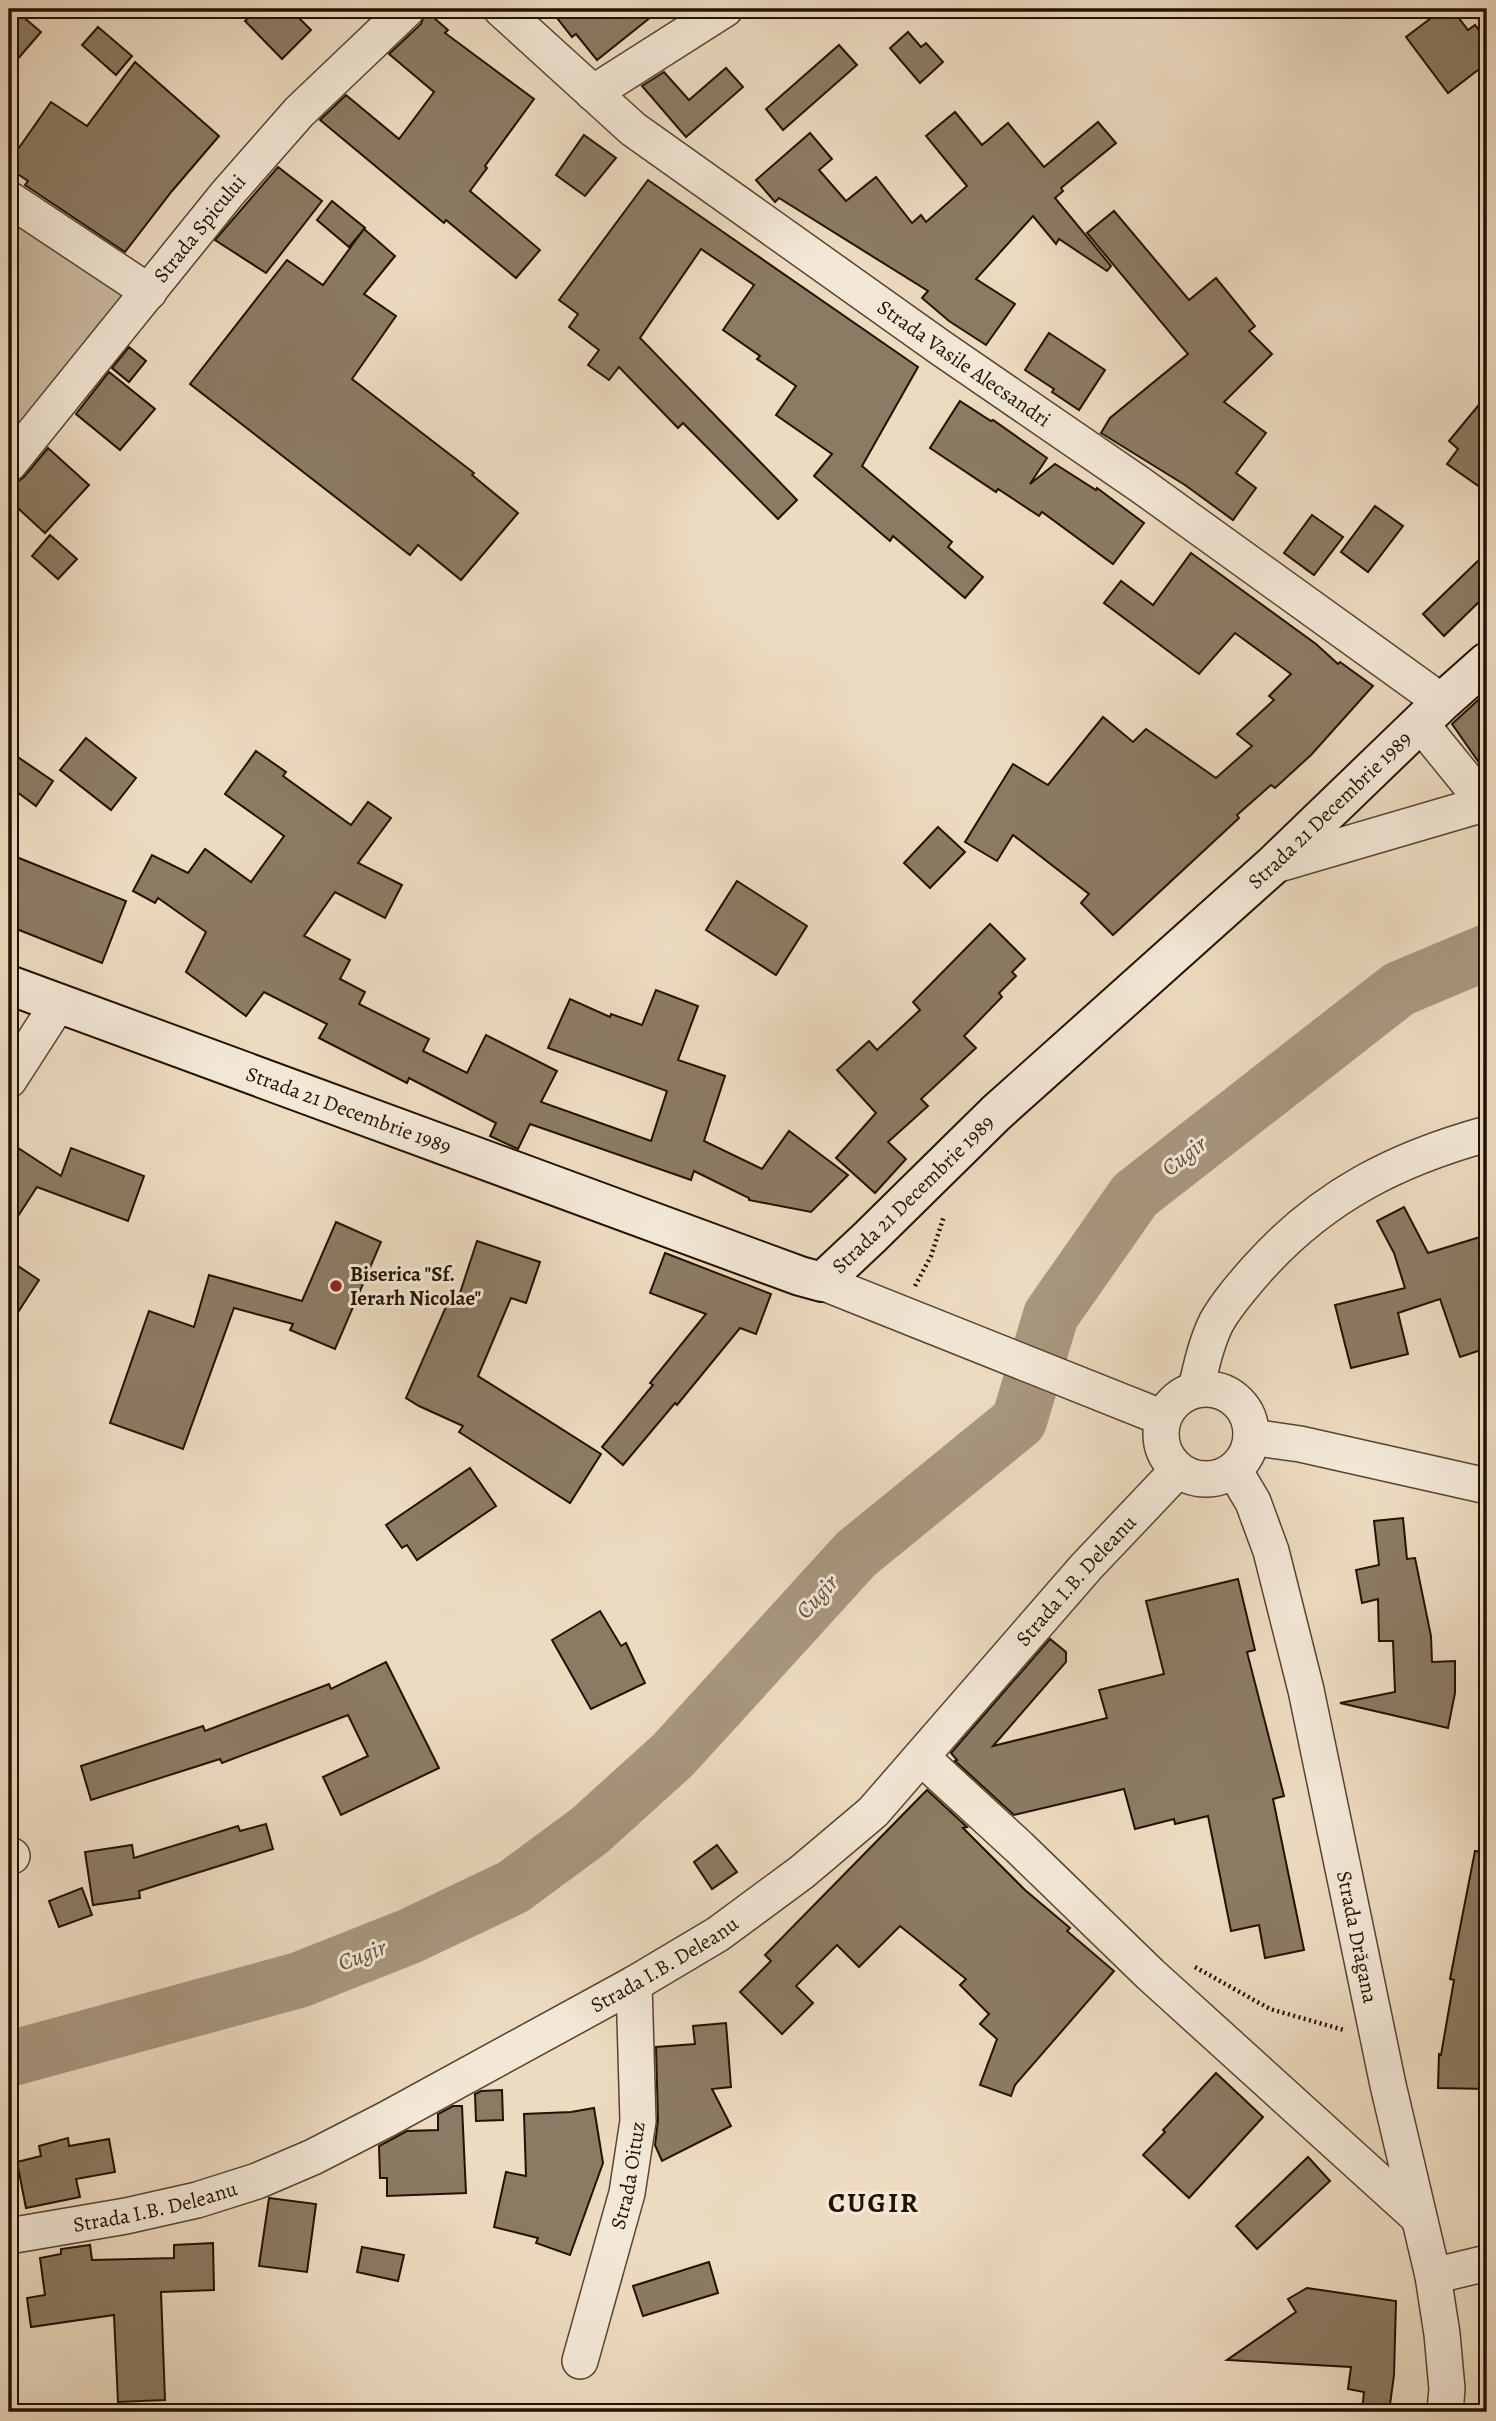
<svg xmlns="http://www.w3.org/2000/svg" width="1496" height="2421" font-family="Alegreya,serif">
	<rect width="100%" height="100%" fill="#eddbc1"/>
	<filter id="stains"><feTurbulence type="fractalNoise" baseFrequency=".00286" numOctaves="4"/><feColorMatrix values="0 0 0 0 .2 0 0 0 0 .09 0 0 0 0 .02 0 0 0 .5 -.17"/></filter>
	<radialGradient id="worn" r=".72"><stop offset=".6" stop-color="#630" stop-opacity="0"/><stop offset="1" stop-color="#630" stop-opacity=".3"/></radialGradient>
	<!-- green -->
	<polygon fill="#cbb9a0" stroke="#776650" stroke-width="2" points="9,219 127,296 9,447"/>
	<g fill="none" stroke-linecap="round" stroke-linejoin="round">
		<!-- river -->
		<polyline stroke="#a8977f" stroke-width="56" points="9,2059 299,1980 410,1936 513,1887 589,1831 673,1755 856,1554 1019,1421 1051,1315 1135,1195 1399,989 1487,952"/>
	</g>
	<!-- building -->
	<g fill="#8c7b64" stroke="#231200" stroke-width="2">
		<polygon points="9,9 14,9 41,32 9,69"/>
		<polygon points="258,9 290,9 311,30 282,59 245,21"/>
		<polygon points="550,9 661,9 597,60 576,34 572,37"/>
		<polygon points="1443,9 1452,9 1468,30 1475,25 1487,41 1487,63 1448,93 1406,37"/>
		<polygon points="426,11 448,30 445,33 534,99 485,166 487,168 470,191 540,250 516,278 446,220 444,223 320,120 346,95 399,139 434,92 389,54 421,24"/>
		<polygon points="98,27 132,56 116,75 82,45"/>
		<polygon points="908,32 921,47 926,43 943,62 920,83 890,48"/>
		<polygon points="839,45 857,65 783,130 766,109"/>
		<polygon points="135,62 219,136 172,191 125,252 25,185 28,181 9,168 9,162 51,102 87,126"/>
		<polygon points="726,68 743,87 686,137 642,86 664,72 689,100"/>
		<polygon points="955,112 982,145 1008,123 1044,167 1098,122 1116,143 1061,188 1063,191 1055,198 1111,266 1107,271 1059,239 1056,244 1033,216 976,279 1015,304 986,345 949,321 922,298 928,291 779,198 775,202 756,180 810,133 832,159 819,170 846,201 876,177 912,223 921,215 926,222 967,186 926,136"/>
		<polygon points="584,135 616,158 585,196 556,175"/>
		<polygon points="278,167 322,201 266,273 215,240"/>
		<polygon points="648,180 918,367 862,466 952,542 948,547 983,577 965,598 893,536 890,541 814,476 832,454 776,415 796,386 757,359 760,356 723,330 754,285 701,249 640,338 797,500 778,519 683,423 678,428 619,367 609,380 588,365 599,350 569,327 578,314 559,300"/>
		<polygon points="332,201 365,228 349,247 317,220"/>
		<polygon points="1114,211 1189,300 1216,278 1255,326 1249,331 1272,354 1224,402 1266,433 1236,473 1256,488 1233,520 1185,485 1101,433 1110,418 1188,354 1087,233"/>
		<polygon points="364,229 395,256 364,294 396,316 352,379 474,473 472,475 518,513 461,580 418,545 410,555 190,384 287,260 323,285"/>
		<polygon points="1049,333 1105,370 1079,410 1052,392 1054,389 1025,370"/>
		<polygon points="129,347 146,361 129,382 112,368"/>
		<polygon points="109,372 155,409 120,450 76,414"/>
		<polygon points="1487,395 1487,492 1447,464 1458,449 1449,441"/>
		<polygon points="960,401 991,421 993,420 1047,458 1030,484 1055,464 1096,490 1097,488 1144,523 1113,564 1042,512 1039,516 998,489 996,492 930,448"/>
		<polygon points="48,448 89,485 45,533 9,500 9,484 17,482 24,477"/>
		<polygon points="1375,506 1403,526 1368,572 1341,552"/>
		<polygon points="1312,515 1343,537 1314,575 1284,553"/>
		<polygon points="50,535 77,559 58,579 32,556"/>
		<polygon points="1487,552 1487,594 1444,636 1423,614"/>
		<polygon points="1191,553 1316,644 1338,664 1340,662 1373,686 1311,755 1275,788 1271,785 1237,815 1239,818 1113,935 1081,903 1089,894 1013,835 997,861 965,842 1013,764 1048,785 1103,717 1133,742 1146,729 1216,778 1252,746 1237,734 1274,700 1269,696 1291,674 1235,633 1199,674 1104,603 1121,581 1153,605"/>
		<polygon points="1487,692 1487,774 1452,724"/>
		<polygon points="86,738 136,778 111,810 60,770"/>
		<polygon points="9,751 53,781 36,806 9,786"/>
		<polygon points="256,751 286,772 283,776 351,825 368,802 391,818 358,863 402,885 385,918 335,892 304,936 350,960 340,979 365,992 359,1004 429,1039 423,1051 467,1073 486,1035 557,1071 541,1102 651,1141 667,1091 548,1048 570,999 610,1017 611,1014 642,1025 656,990 698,1006 678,1060 725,1076 704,1141 762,1169 789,1131 848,1175 811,1212 749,1200 749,1198 694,1171 691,1180 530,1124 518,1149 490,1136 496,1123 409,1078 407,1083 319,1038 327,1024 264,992 246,1016 186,972 206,932 158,898 155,903 133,891 152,855 188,873 205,849 251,882 284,836 225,794"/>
		<polygon points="938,827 965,852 930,888 904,863"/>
		<polygon points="9,854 126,901 102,963 9,926"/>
		<polygon points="737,881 807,926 776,975 706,930"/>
		<polygon points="990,924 1025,959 1012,972 1016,976 999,993 1002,997 964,1036 976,1048 921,1099 928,1106 888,1142 906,1159 875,1193 836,1158 876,1113 837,1070 869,1041 877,1050 920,1010 913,1002"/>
		<polygon points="9,1142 61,1176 71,1148 144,1176 128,1221 37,1187 9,1230"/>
		<polygon points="1404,1207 1428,1253 1480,1237 1487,1260 1487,1348 1460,1357 1440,1299 1398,1313 1408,1354 1351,1368 1335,1305 1405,1288 1394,1253 1377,1221"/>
		<polygon points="336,1222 381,1242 335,1349 290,1330 293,1324 234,1308 183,1449 110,1423 149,1311 194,1327 209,1275 302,1301"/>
		<polygon points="477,1241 540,1262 526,1303 511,1298 478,1376 601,1454 570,1503 459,1432 463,1426 419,1406 406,1398 452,1293 459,1296"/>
		<polygon points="665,1253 771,1294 756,1334 740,1328 677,1405 675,1403 623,1465 602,1447 653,1385 650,1383 706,1314 650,1293"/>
		<polygon points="9,1260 39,1280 9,1326"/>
		<polygon points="470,1468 496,1506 417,1560 407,1545 402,1548 386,1525"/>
		<polygon points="1403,1518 1407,1559 1415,1558 1431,1636 1432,1662 1455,1661 1455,1693 1448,1728 1340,1703 1395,1692 1393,1641 1379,1641 1378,1599 1362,1603 1356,1570 1379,1565 1374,1521"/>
		<polygon points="1238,1579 1255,1650 1247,1652 1284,1796 1273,1799 1304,1950 1265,1958 1259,1925 1231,1931 1208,1816 1175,1824 1174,1819 1135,1829 1124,1789 1014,1815 955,1761 957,1760 951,1753 1050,1639 1066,1652 1066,1662 993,1746 1107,1718 1099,1690 1164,1674 1146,1601"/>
		<polygon points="600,1611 621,1646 626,1643 645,1683 591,1709 552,1640"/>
		<polygon points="386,1662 439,1768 341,1815 323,1777 368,1756 348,1715 222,1763 220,1759 91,1800 81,1766 203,1726 205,1731 329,1684 331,1689"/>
		<polygon points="927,1790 967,1827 963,1828 1025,1890 1070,1928 1067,1931 1114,1971 1015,2085 1011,2096 980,2085 997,2039 980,2024 989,2014 960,1985 966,1979 900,1926 859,1967 837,1945 796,1986 813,2003 782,2034 740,1992 771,1961 765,1955"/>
		<polygon points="266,1824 273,1849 139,1891 140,1898 93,1905 85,1852 132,1845 134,1858 238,1826 240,1831"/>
		<polygon points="717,1845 737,1872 712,1889 694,1862"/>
		<polygon points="1475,1851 1487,1852 1487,2089 1438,2088 1439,2054 1441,2055 1454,1980 1450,1979"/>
		<polygon points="82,1888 92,1915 59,1927 49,1901"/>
		<polygon points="726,2023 731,2087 712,2089 731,2126 662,2161 655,2145 658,2120 656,2047 695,2044 693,2026"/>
		<polygon points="1216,2073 1263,2117 1189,2198 1143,2155 1165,2132 1163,2130"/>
		<polygon points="502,2090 503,2120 476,2121 475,2094 481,2091"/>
		<polygon points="453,2106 462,2106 466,2193 387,2196 387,2178 380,2178 379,2146 407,2131 438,2130 438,2114"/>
		<polygon points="594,2108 603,2163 570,2255 536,2243 538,2238 494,2227 506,2172 526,2176 524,2114 571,2112"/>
		<polygon points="68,2138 69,2146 109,2139 115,2172 76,2179 80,2197 26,2208 17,2162 41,2156 39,2146"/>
		<polygon points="1308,2157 1330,2181 1257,2249 1236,2226"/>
		<polygon points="269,2198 316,2204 307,2272 259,2266"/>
		<polygon points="213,2243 214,2290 161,2292 165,2400 118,2402 114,2315 31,2327 27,2298 45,2295 40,2258 61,2254 61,2249 90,2245 92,2260 174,2258 174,2245"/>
		<polygon points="362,2247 404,2255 398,2281 357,2272"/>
		<polygon points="709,2262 718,2293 643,2316 633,2286"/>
		<polygon points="1307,2288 1396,2301 1394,2375 1389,2412 1362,2412 1364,2392 1348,2389 1351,2367 1227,2360 1296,2312 1288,2299"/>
	</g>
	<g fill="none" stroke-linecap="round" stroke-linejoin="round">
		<defs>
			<polyline id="lane" points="1482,9 1487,13"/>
			<g id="street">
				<path id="s1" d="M501 9 633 129 941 348 1142 486 1442 702"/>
				<polyline points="593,93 725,9"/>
				<polyline points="9,199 149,292"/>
				<path id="s2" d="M9 464 227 194 299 112 407 9"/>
				<polyline points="1420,723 1485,803"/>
				<polyline points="1272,866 1487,803"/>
				<polyline points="9,1080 58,1004"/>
				<polyline points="822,1282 1163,1418"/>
				<circle cx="1206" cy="1434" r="45"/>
				<path d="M1196 1389C1201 1367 1206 1344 1216 1323 1227 1303 1244 1284 1259 1267 1323 1196 1396 1159 1487 1134"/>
				<polyline points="1251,1437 1300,1444 1487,1486"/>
				<path id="s3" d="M1234 1470 1253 1502 1271 1551 1306 1690 1388 2085 1433 2276 1442 2334 1447 2389 1445 2412"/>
				<polyline points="921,1757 1019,1847 1150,1974 1418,2217"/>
				<polyline points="9,1857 12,1856"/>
				<path id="s4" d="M9 2236 126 2216 197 2200 257 2181 313 2157 387 2119 634 1984 718 1934 802 1872 873 1812 1086 1567 1178 1470"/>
				<polyline points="1433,2276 1487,2263"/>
				<path id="s5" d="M580 2361 627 2193 638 2121 634 1984"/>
			</g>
			<g id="secondary">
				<path id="s6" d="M9 985 800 1276 822 1282 870 1237 996 1113 1272 866 1442 702 1487 662"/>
			</g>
		</defs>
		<!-- lane casing -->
		<use href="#lane" stroke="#564430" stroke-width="21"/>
		<!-- street casing -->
		<use href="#street" stroke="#564430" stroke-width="38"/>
		<!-- secondary casing -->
		<use href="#secondary" stroke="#231200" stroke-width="42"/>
		<!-- path -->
		<g stroke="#231200" stroke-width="4.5" stroke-dasharray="2 3.5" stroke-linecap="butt">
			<polyline points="915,1286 931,1256 944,1216"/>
			<polyline points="1195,1967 1270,2009 1344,2030"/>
		</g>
		<!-- lane -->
		<use href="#lane" stroke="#f3e8d7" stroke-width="18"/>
		<!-- street -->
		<use href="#street" stroke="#f3e8d7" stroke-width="35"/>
		<!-- secondary -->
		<use href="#secondary" stroke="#f3e8d7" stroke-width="38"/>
	</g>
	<!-- markers -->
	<circle fill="#8f2418" stroke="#f3e8d7" stroke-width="2.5" cx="336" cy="1286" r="7"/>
	<g text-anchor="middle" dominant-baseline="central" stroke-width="6" stroke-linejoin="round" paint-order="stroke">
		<!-- street labels -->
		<g font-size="21" fill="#231200" stroke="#f3e8d7">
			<text stroke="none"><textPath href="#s2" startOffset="303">Strada Spicului</textPath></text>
			<text stroke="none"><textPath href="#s1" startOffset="584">Strada Vasile Alecsandri</textPath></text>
			<text stroke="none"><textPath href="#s6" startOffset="1559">Strada 21 Decembrie 1989</textPath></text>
			<text stroke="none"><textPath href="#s6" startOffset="362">Strada 21 Decembrie 1989</textPath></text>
			<text stroke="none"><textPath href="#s6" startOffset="992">Strada 21 Decembrie 1989</textPath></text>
			<text stroke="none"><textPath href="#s4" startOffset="1283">Strada I.B. Deleanu</textPath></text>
			<text stroke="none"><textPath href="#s3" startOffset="485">Strada Drăgana</textPath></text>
			<text stroke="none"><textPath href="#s4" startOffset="716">Strada I.B. Deleanu</textPath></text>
			<text stroke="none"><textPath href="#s5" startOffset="192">Strada Oituz</textPath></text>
			<text stroke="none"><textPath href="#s4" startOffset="149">Strada I.B. Deleanu</textPath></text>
		</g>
		<!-- poi labels -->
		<g font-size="21" font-weight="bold" fill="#231200" stroke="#f3e8d7" text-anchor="start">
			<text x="350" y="1274">Biserica "Sf.<tspan x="350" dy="24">Ierarh Nicolae"</tspan></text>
		</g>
		<!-- water labels -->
		<g font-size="23" font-style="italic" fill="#5f4e39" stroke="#f3e8d7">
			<text transform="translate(1184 1156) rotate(-38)">Cugir</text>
			<text transform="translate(817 1597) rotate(-48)">Cugir</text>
			<text transform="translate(362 1955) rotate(-21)">Cugir</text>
		</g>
		<!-- district labels -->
		<g font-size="28" font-weight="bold" letter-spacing="2" fill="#231200" stroke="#f3e8d7">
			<text x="874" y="2203">CUGIR</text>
		</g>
	</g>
	<!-- margin -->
	<rect width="1496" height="2421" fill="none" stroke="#eddbc1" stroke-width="35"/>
	<rect x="10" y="10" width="1475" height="2400" fill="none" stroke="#231200" stroke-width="3.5"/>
	<rect x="18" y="18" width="1461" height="2386" fill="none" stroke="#231200" stroke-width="2"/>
	<rect width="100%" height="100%" filter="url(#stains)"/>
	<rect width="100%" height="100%" fill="url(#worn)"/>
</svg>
